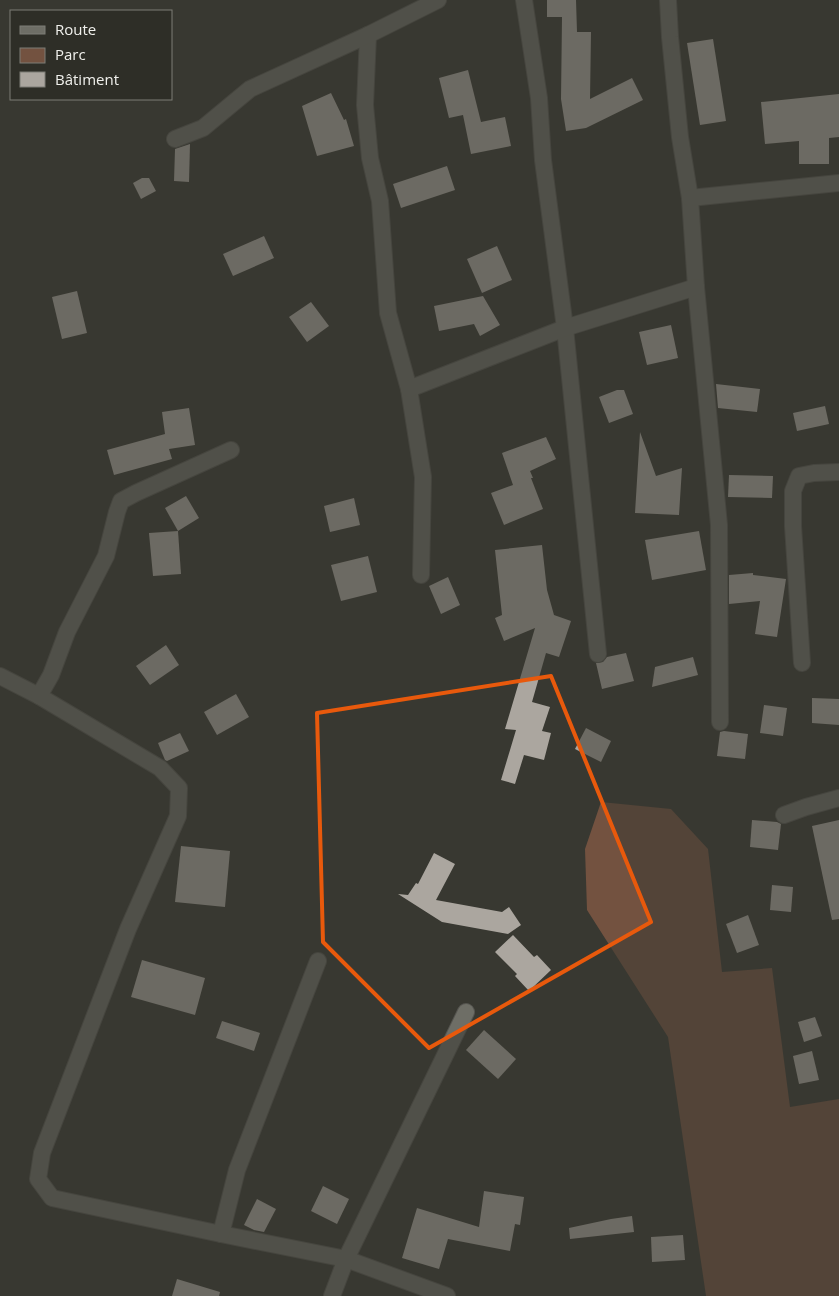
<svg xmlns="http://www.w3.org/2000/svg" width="839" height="1296" font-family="'Open Sans',sans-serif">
	<rect width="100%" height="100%" fill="#383831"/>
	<!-- green -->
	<polygon fill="#735240" points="601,802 671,809 708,849 722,972 772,968 790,1107 839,1099 839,1296 706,1296 668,1037 587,910 585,849"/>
	<!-- building -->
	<g fill="#aba69f">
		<polygon points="547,0 576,0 577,32 591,32 590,99 632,78 643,100 586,128 566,131 561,99 562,17 547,17"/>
		<polygon points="713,39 726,121 700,125 687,43"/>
		<polygon points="468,70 481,122 505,117 511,146 471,154 463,115 449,118 439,78"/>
		<polygon points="331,93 344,120 346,119 354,146 317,156 302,106"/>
		<polygon points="839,94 839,137 829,138 829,164 799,164 799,141 765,144 761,102"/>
		<polygon points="190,144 189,182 174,181 175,149"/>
		<polygon points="447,166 455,190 401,208 393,184"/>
		<polygon points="142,178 149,178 156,191 141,199 133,183"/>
		<polygon points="264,236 274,258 233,276 223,254"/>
		<polygon points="497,246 512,280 482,293 467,259"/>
		<polygon points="77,291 87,333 62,339 52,297"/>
		<polygon points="483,296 500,325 480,336 474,324 439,331 434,306"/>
		<polygon points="311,302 329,326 307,342 289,317"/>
		<polygon points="671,325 678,358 647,365 639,332"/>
		<polygon points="716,384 760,389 757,412 718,408"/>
		<polygon points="617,390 624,390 633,414 609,423 599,397"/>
		<polygon points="825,406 829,424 797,431 793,413"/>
		<polygon points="189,408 195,445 169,449 172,459 114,475 107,450 165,434 162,412"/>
		<polygon points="640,432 656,476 682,468 679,515 635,513"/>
		<polygon points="546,437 556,459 530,471 533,478 531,478 543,509 504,525 491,493 513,485 502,453"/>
		<polygon points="729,475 773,476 772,498 728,497"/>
		<polygon points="186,496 199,518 178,531 165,508"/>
		<polygon points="354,498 360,525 330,532 324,506"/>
		<polygon points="178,531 181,574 153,576 149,533"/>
		<polygon points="699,531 706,570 652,580 645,540"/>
		<polygon points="542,545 547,590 554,615 571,621 559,657 546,653 532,702 550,707 542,731 551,733 544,760 524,755 515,784 501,780 516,730 505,729 535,628 504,641 495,618 502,615 495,550"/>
		<polygon points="368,556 377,592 341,601 331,565"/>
		<polygon points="753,573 753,575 786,579 777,637 755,634 760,601 729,604 729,575"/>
		<polygon points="448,577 460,605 441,614 429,586"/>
		<polygon points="166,645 179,665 150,685 136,666"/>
		<polygon points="626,653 634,681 602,689 596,663 603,662 607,657"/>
		<polygon points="693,657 698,675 652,687 655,667"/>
		<polygon points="236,694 249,717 217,735 204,712"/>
		<polygon points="812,698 839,699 839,725 812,723"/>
		<polygon points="764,705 787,708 783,736 760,733"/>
		<polygon points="586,728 611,741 601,762 575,749"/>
		<polygon points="724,731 748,734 745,759 717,756 720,732"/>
		<polygon points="180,733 189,751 167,761 165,760 158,743"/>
		<polygon points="752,820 777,822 781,824 778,850 750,847"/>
		<polygon points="839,820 839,919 832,920 812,826"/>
		<polygon points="181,846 230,851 225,907 175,902"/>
		<polygon points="434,853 455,864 436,900 502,912 509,907 521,925 508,934 442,922 398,894 408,895 416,883 418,884"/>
		<polygon points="772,885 793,887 791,912 770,910"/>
		<polygon points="748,915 759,945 737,953 726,924"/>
		<polygon points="513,935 534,957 537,955 551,970 529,991 515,976 517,974 495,952"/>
		<polygon points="142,960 205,978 195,1015 131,997"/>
		<polygon points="815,1017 822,1036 804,1042 798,1022"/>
		<polygon points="222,1021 260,1033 254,1051 216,1038"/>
		<polygon points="484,1030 516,1059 498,1079 466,1050"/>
		<polygon points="812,1051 819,1080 799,1084 793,1056"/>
		<polygon points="323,1186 349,1199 337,1224 311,1211"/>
		<polygon points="484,1191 524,1197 520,1225 515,1224 510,1251 448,1239 439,1269 402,1258 417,1208 479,1227"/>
		<polygon points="257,1199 276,1209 264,1232 254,1230 244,1225"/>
		<polygon points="632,1216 634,1232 570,1239 569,1228 611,1219"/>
		<polygon points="683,1235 685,1260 652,1262 651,1237"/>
		<polygon points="177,1279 220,1292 219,1296 172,1296"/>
	</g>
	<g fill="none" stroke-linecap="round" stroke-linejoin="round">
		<defs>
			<g id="street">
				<polyline points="524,0 539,98 543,160 565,328 598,654"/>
				<polyline points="668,0 670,37 680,137 690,198 696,287 719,525 720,722"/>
				<polyline points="368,35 365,105 370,158 380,201 388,313 409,389 423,477 421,575"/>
				<polyline points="175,139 203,128 250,89 368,35 438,0"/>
				<polyline points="690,198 839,183"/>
				<polyline points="409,389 565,328 696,287"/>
				<polyline points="802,663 793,526 793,491 799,476 814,473 839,472"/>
				<polyline points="0,676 39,696 160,768 179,788 178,816 128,929 42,1153 38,1179 52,1198 221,1234 346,1259 447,1296"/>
				<polyline points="39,696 51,675 67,632 106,556 117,512 121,501 136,493 231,450"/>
				<polyline points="784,815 806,807 839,798"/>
				<polyline points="221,1234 237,1170 318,961"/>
				<polyline points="332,1296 346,1259 466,1012"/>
			</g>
		</defs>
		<!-- street casing -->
		<use href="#street" stroke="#565550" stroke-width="18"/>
		<!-- street -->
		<use href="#street" stroke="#6e6e66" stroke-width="16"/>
	</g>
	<!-- marked area -->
	<path d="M0 0H839V1296H0ZM551 676 651 922 429 1048 323 942 317 713Z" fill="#383831" fill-opacity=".55" fill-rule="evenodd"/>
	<path fill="none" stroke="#e8590c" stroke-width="4" stroke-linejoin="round" d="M551 676 651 922 429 1048 323 942 317 713Z"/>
	<!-- legend -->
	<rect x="10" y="10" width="162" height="90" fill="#2e2e27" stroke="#7c7c76"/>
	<rect x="20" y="26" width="25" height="8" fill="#6e6e66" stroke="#7c7c76"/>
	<text x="55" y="35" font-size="15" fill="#f0f0ec">Route</text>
	<rect x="20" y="48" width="25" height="15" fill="#735240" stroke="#7c7c76"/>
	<text x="55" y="60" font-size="15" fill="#f0f0ec">Parc</text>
	<rect x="20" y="72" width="25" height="15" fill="#aba69f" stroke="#7c7c76"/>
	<text x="55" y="85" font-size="15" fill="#f0f0ec">Bâtiment</text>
</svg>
